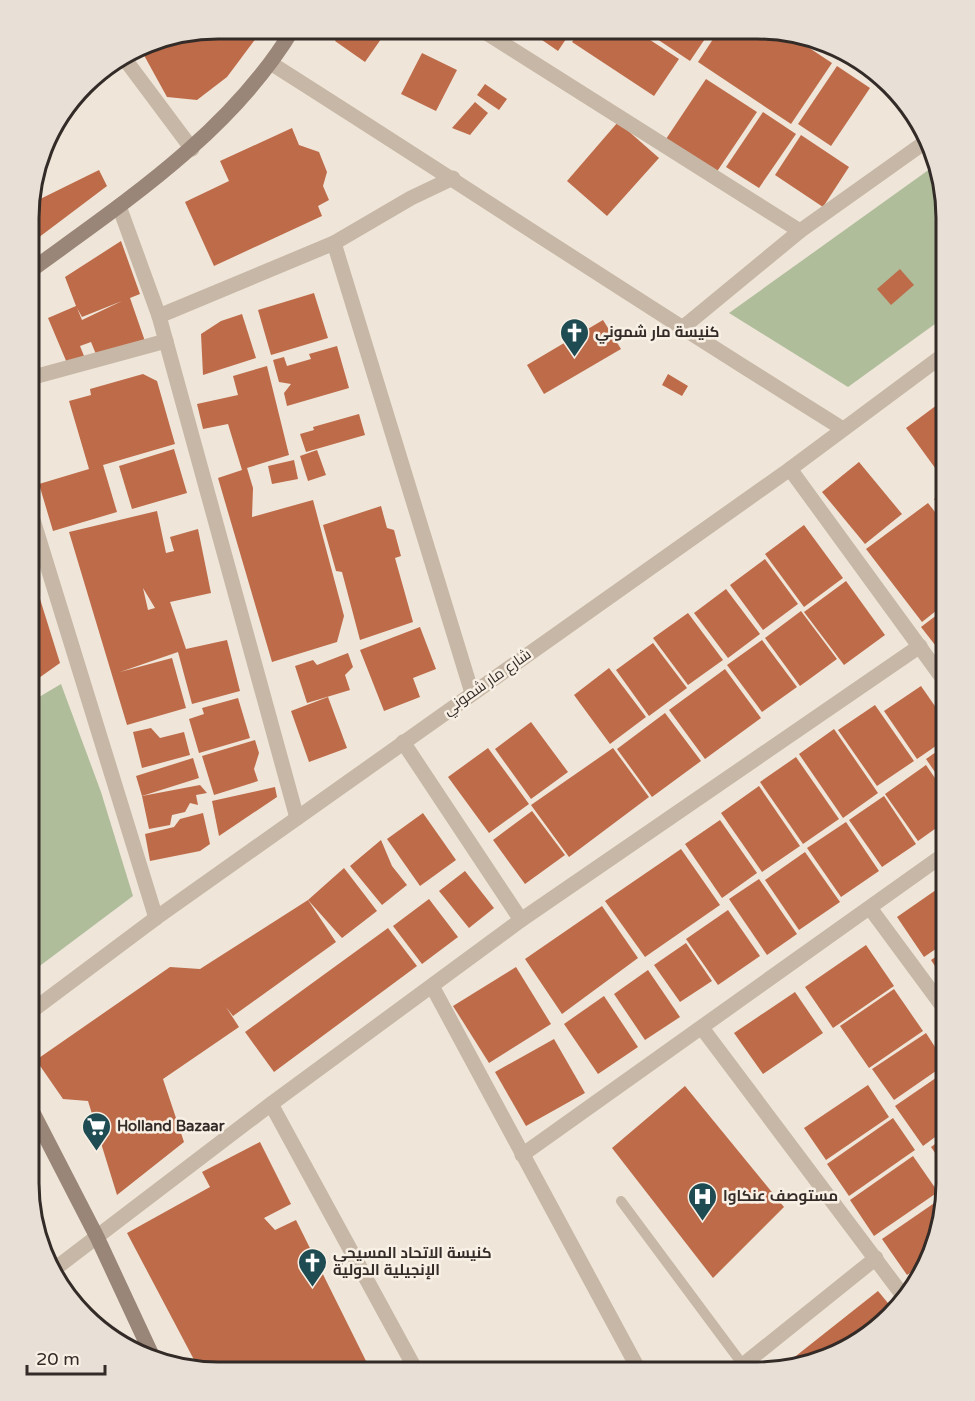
<svg xmlns="http://www.w3.org/2000/svg" width="975" height="1401" font-family="'Varela Round',Cairo,sans-serif">
	<rect width="100%" height="100%" fill="#efe6d9"/>
	<!-- green -->
	<g fill="#b0bd9b">
		<polygon points="934,166 946,218 946,316 848,387 729,313"/>
		<polygon points="61,684 101,792 133,896 29,974 29,703"/>
	</g>
	<!-- building -->
	<g fill="#be6b49" fill-rule="evenodd">
		<polygon points="218,29 263,29 227,77 197,100 167,97 140,48 157,39"/>
		<polygon points="343,29 388,29 365,62 335,41"/>
		<polygon points="526,29 572,30 558,51"/>
		<polygon points="580,30 635,30 679,59 654,96 572,42"/>
		<polygon points="650,30 711,30 690,61 648,33"/>
		<polygon points="719,30 782,30 832,63 791,124 698,62"/>
		<polygon points="422,53 457,70 436,111 401,94"/>
		<polygon points="837,66 870,88 831,146 798,124"/>
		<polygon points="706,79 757,112 716,173 666,139"/>
		<polygon points="485,84 507,99 499,110 477,95"/>
		<polygon points="475,102 488,113 470,135 452,128"/>
		<polygon points="763,112 796,134 759,188 726,167"/>
		<polygon points="618,122 659,158 607,216 567,181"/>
		<polygon points="292,128 299,145 319,152 327,172 323,186 329,200 318,206 322,216 214,266 185,202 229,181 220,161"/>
		<polygon points="801,135 849,167 823,207 775,175"/>
		<polygon points="99,170 107,186 30,244 30,204"/>
		<path d="M121 241 140 294 130 298 147 347 100 364 91 342 80 346 84 356 67 363 48 318 76 306 65 277ZM122 301 82 320 77 308 82 317Z"/>
		<polygon points="900,269 914,285 891,305 877,289"/>
		<polygon points="314,293 328,338 271,355 258,310"/>
		<polygon points="242,314 256,358 203,375 201,334 221,321"/>
		<polygon points="603,320 621,349 544,394 527,365"/>
		<polygon points="337,346 349,388 287,406 284,393 291,384 279,382 273,360 284,357 287,366 311,359 309,354"/>
		<polygon points="267,366 289,455 247,468 253,488 252,517 313,500 344,616 337,642 272,662 218,478 242,470 228,424 203,429 197,404 238,395 233,376"/>
		<polygon points="143,374 157,381 175,444 103,465 117,512 53,531 39,484 89,469 69,401 91,395 90,389"/>
		<polygon points="668,374 688,386 682,396 662,385"/>
		<polygon points="945,399 946,401 946,483 906,428"/>
		<polygon points="359,414 365,435 306,452 300,434 314,430 313,427"/>
		<polygon points="174,449 187,493 132,509 119,466"/>
		<polygon points="317,450 326,475 308,481 300,456"/>
		<polygon points="294,460 298,479 272,484 268,466"/>
		<polygon points="859,462 902,514 865,544 822,492"/>
		<polygon points="946,489 946,514 934,499"/>
		<polygon points="928,503 946,526 946,603 922,622 866,549"/>
		<polygon points="381,506 387,528 394,530 401,556 395,558 413,622 360,640 342,572 336,571 323,525"/>
		<path d="M157 511 166 553 174 551 170 537 198 529 211 593 170 602 186 649 227 640 240 691 192 704 178 652 120 672 172 658 186 708 127 725 69 532ZM143 588 155 608 148 610Z"/>
		<polygon points="804,525 843,578 804,607 765,554"/>
		<polygon points="765,559 798,604 763,630 730,585"/>
		<polygon points="30,567 60,663 29,685"/>
		<polygon points="846,581 885,635 844,665 804,612"/>
		<polygon points="726,589 760,634 728,658 694,613"/>
		<polygon points="946,608 946,659 921,627"/>
		<polygon points="801,611 837,659 800,686 765,638"/>
		<polygon points="688,613 723,660 688,685 653,638"/>
		<polygon points="420,627 436,669 413,678 420,697 384,711 360,650"/>
		<polygon points="762,640 797,687 762,712 727,665"/>
		<polygon points="653,643 687,688 649,716 616,670"/>
		<polygon points="348,653 353,667 345,675 350,690 307,703 295,666 313,660 317,665"/>
		<polygon points="609,668 646,717 610,744 574,695"/>
		<polygon points="725,669 761,718 705,759 669,710"/>
		<polygon points="921,686 946,722 946,739 917,759 884,711"/>
		<polygon points="328,697 347,748 309,762 291,711"/>
		<polygon points="238,698 250,738 199,753 189,719 204,714 202,708"/>
		<polygon points="875,705 914,761 877,786 838,730"/>
		<polygon points="665,713 701,761 652,797 617,749"/>
		<polygon points="531,722 568,772 531,799 495,749"/>
		<polygon points="151,728 160,738 184,732 190,755 142,768 133,732"/>
		<polygon points="834,729 878,793 843,818 799,754"/>
		<polygon points="255,740 259,753 254,769 258,781 214,795 202,756"/>
		<polygon points="946,745 946,788 926,759"/>
		<polygon points="488,748 529,804 489,833 448,777"/>
		<polygon points="613,748 649,797 569,857 531,805"/>
		<polygon points="796,757 839,819 803,844 760,782"/>
		<polygon points="193,758 199,778 142,796 136,776"/>
		<polygon points="926,765 946,794 946,821 918,841 885,794"/>
		<polygon points="200,785 207,793 196,795 198,805 190,803 185,812 172,815 170,825 149,829 142,796"/>
		<polygon points="759,786 800,846 762,872 721,813"/>
		<polygon points="275,787 277,797 219,836 212,801"/>
		<polygon points="884,796 916,844 882,867 849,820"/>
		<polygon points="532,811 565,855 525,884 493,840"/>
		<polygon points="203,813 210,844 200,851 150,861 145,834 174,827 180,819"/>
		<polygon points="423,813 456,860 420,886 387,839"/>
		<polygon points="720,820 757,873 722,898 685,844"/>
		<polygon points="846,822 879,871 841,897 807,848"/>
		<polygon points="381,840 392,866 407,885 382,905 350,866"/>
		<polygon points="681,849 720,905 645,957 605,901"/>
		<polygon points="805,852 840,902 799,930 765,880"/>
		<polygon points="344,868 377,911 342,938 308,900"/>
		<polygon points="465,871 494,908 469,928 439,891"/>
		<polygon points="759,879 797,934 767,955 729,899"/>
		<polygon points="946,883 946,942 924,957 897,917"/>
		<polygon points="429,899 458,937 422,964 393,926"/>
		<polygon points="308,900 336,942 233,1016 226,1007 239,1027 163,1079 184,1142 117,1195 88,1101 63,1099 36,1060 170,967 200,969"/>
		<polygon points="602,906 638,958 562,1014 525,959"/>
		<polygon points="728,910 760,956 718,985 686,939"/>
		<polygon points="388,928 417,966 274,1072 245,1032"/>
		<polygon points="686,943 712,981 680,1002 654,965"/>
		<polygon points="866,945 894,986 833,1028 805,987"/>
		<polygon points="946,950 946,983 931,960"/>
		<polygon points="516,967 551,1024 489,1063 453,1006"/>
		<polygon points="648,970 680,1017 645,1040 614,994"/>
		<polygon points="894,989 923,1031 869,1068 840,1026"/>
		<polygon points="795,992 823,1033 763,1074 734,1033"/>
		<polygon points="604,996 638,1047 598,1074 564,1024"/>
		<polygon points="926,1033 946,1064 894,1100 872,1069"/>
		<polygon points="554,1039 585,1093 526,1126 495,1072"/>
		<polygon points="946,1071 946,1129 923,1146 895,1106"/>
		<polygon points="868,1085 889,1117 826,1160 804,1128"/>
		<polygon points="685,1086 784,1207 713,1278 612,1148"/>
		<polygon points="893,1118 915,1150 849,1196 827,1164"/>
		<polygon points="946,1136 946,1169 931,1147"/>
		<polygon points="260,1142 291,1204 264,1218 275,1230 296,1220 371,1371 322,1371 317,1362 309,1366 310,1371 200,1371 127,1233 210,1187 202,1172"/>
		<polygon points="913,1156 938,1192 874,1236 850,1200"/>
		<polygon points="946,1195 922,1265 907,1275 882,1239"/>
		<polygon points="878,1291 892,1308 840,1353 782,1367"/>
	</g>
	<g fill="none" stroke-linecap="round" stroke-linejoin="round">
		<!-- lane -->
		<polyline stroke="#c7b7a6" stroke-width="10" points="621,1201 743,1365"/>
		<!-- street -->
		<g stroke="#c7b7a6" stroke-width="15">
			<polyline points="480,29 800,231"/>
			<polyline points="124,58 192,149"/>
			<path d="M272 64C463 185 651 310 843 429"/>
			<polyline points="119,206 159,316 297,818"/>
			<polyline points="334,243 411,198 453,178"/>
			<polyline points="159,316 334,243 472,693"/>
			<polyline points="681,329 800,231 928,140"/>
			<polyline points="30,378 166,341"/>
			<polyline points="790,469 946,683"/>
			<polyline points="30,510 156,918"/>
			<polyline points="403,742 521,920"/>
			<polyline points="870,908 946,1011"/>
			<polyline points="432,986 640,1372"/>
			<polyline points="29,1013 156,918 790,469 946,353"/>
			<polyline points="702,1028 904,1297"/>
			<polyline points="271,1104 417,1372"/>
			<polyline points="522,1155 946,853"/>
			<polyline points="52,1271 271,1104 521,920 920,646"/>
			<polyline points="734,1372 876,1258"/>
		</g>
		<!-- secondary -->
		<g stroke="#9a8678" stroke-width="15">
			<path d="M30 271C126 201 231 132 293 29"/>
			<polyline points="29,1105 97,1237 151,1353"/>
		</g>
	</g>
	<!-- icons -->
	<defs>
		<symbol id="church-pin" viewBox="-11 -11 22 30"><path d="M0 17L-7.5 6A9.5 9.5 0 1 1 7.5 6Z" fill="#1f4c52" stroke="#f8f0e5"/><path d="M-1.2-6h2.4v3.5h3.3v2.4h-3.3V6h-2.4V-.1h-3.3v-2.4h3.3Z" fill="#fff"/></symbol>
		<symbol id="supermarket-pin" viewBox="-11 -11 22 30"><path d="M0 17L-7.5 6A9.5 9.5 0 1 1 7.5 6Z" fill="#1f4c52" stroke="#f8f0e5"/><path d="M-6-5.5h2.5l.6 2H6L4.5 2H-2.5L-4.4-4H-6ZM-1.5 3.2a1.3 1.3 0 1 0 .1 0ZM3 3.2a1.3 1.3 0 1 0 .1 0Z" fill="#fff"/></symbol>
		<symbol id="hospital-pin" viewBox="-11 -11 22 30"><path d="M0 17L-7.5 6A9.5 9.5 0 1 1 7.5 6Z" fill="#1f4c52" stroke="#f8f0e5"/><path d="M-5-5h3v3.5h4V-5h3V5h-3V1.5h-4V5h-3Z" fill="#fff"/></symbol>
	</defs>
	<g fill-rule="evenodd">
		<use href="#church-pin" x="558" y="316" width="33" height="45"/>
		<use href="#supermarket-pin" x="80" y="1110" width="33" height="45"/>
		<use href="#hospital-pin" x="686" y="1180" width="33" height="45"/>
		<use href="#church-pin" x="296" y="1246" width="33" height="45"/>
	</g>
	<g text-anchor="middle" dominant-baseline="central" stroke-width="5" stroke-linejoin="round" paint-order="stroke">
		<!-- poi labels -->
		<g font-size="15" font-weight="bold" fill="#332b27" stroke="#f8f0e5" text-anchor="start">
			<text x="595" y="332">كنيسة مار شموني</text>
			<text x="117" y="1126">Holland Bazaar</text>
			<text x="723" y="1196">مستوصف عنكاوا</text>
			<text x="333" y="1253">كنيسة الاتحاد المسيحي<tspan x="333" dy="17">الإنجيلية الدولية</tspan></text>
		</g>
		<!-- street labels -->
		<g font-size="15" fill="#332b27" stroke="#f8f0e5">
			<text transform="translate(487 682) rotate(-35)">شارع مار شموني</text>
		</g>
	</g>
	<!-- crop -->
	<path d="M0 0H975V1401H0ZM218 39H757A179 179 0 0 1 936 218V1183A179 179 0 0 1 757 1362H218A179 179 0 0 1 39 1183V218A179 179 0 0 1 218 39Z" fill="#e8e0d6" fill-rule="evenodd"/>
	<path fill="none" stroke="#332b27" stroke-width="3" d="M218 39H757A179 179 0 0 1 936 218V1183A179 179 0 0 1 757 1362H218A179 179 0 0 1 39 1183V218A179 179 0 0 1 218 39Z"/>
	<!-- scale -->
	<path d="M27 1365v9h78v-9" fill="none" stroke="#332b27" stroke-width="3"/>
	<text x="36" y="1365" font-size="18" fill="#332b27" stroke="#f8f0e5" stroke-width="4.5" paint-order="stroke">20 m</text>
</svg>
